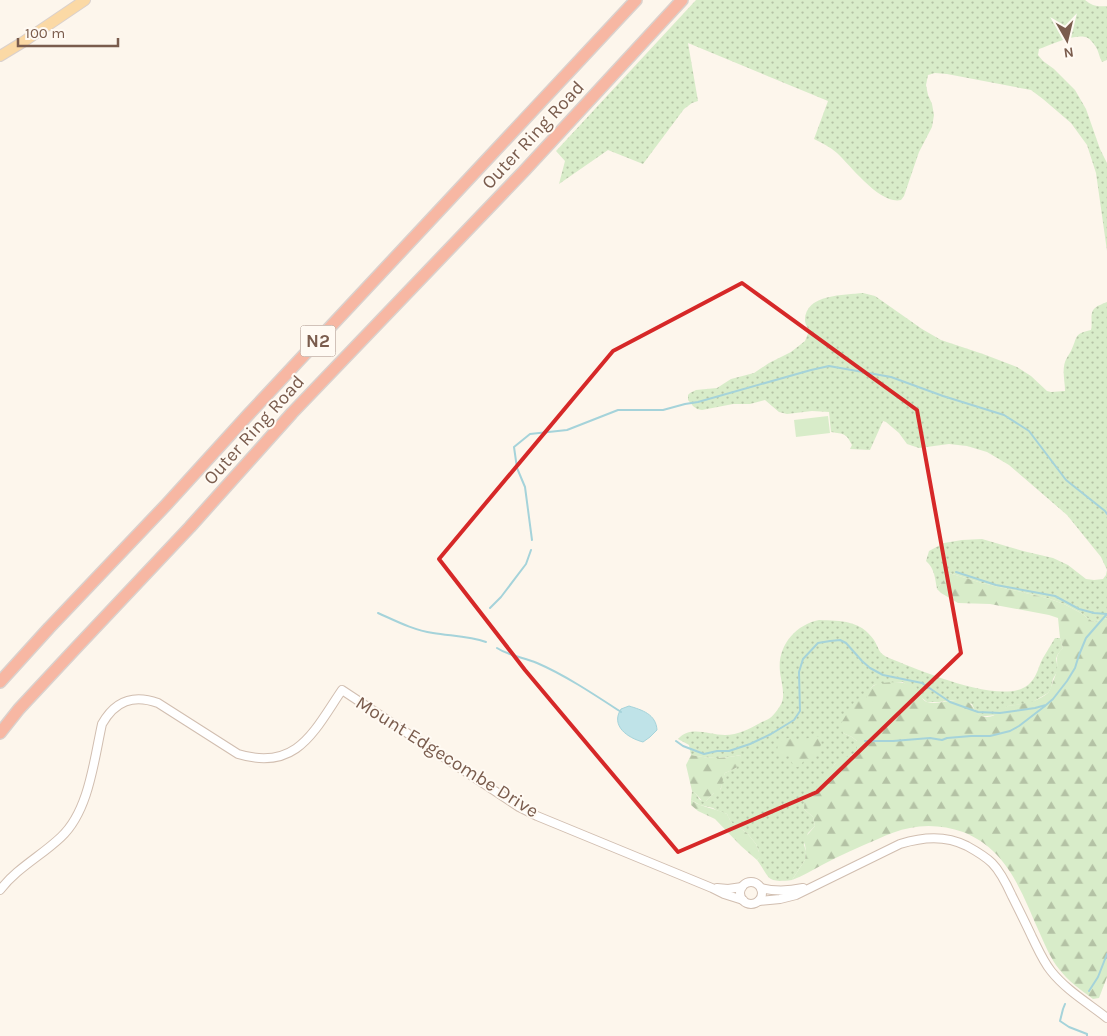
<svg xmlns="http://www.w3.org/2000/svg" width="1107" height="1036" font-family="Karla,sans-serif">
	<defs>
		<pattern id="grass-dots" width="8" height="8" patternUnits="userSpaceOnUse" patternTransform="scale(1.25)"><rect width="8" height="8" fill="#d8ecc9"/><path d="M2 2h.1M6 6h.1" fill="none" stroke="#b4c2a5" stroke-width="1.8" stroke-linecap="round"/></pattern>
		<pattern id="forest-firs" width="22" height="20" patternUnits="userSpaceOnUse" patternTransform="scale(1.25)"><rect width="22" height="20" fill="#d8ecc9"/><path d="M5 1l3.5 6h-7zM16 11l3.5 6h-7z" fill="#b4c2a5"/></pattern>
	</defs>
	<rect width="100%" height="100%" fill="#fdf6ec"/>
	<!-- grass -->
	<g fill="url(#grass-dots)">
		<path d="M696 0H1085C1092 6 1098 7 1107 6V60L1102 62C1099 57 1099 52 1096 47 1094 44 1089 37 1085 37 1072 34 1051 45 1039 49L1038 55 1043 61 1054 69 1075 90 1086 109 1100 149 1107 163V251L1096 173 1087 145 1071 123 1043 99 1031 90 947 74 935 73 928 75 926 85 928 95 932 104 934 115 932 127 919 152 904 196 901 200C880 205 851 166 837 153 830 147 822 143 814 139L828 101 688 43 698 101 692 103 684 109 643 164 608 150 559 184 565 161 556 151Z"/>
		<path d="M863 293 875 296 922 329 941 340 983 354 1017 367 1031 376 1047 391 1051 392 1065 391C1065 382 1062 371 1065 362 1066 358 1069 355 1071 351 1078 337 1073 334 1091 330 1093 323 1089 313 1095 308 1098 305 1103 304 1107 302V618L1093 622 1081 613 1064 604 1047 598 982 583 949 573 937 589C935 579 935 569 926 561L929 551 944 543 962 540 982 539 1023 551 1053 558 1068 565 1086 579 1094 580 1103 579 1106 575 1107 570 1101 557 1067 515 1009 465 987 452 967 446 949 444 919 448 907 444 899 433 886 422 883 421 870 450 850 449 852 445C846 433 844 434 831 432L829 412 812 411 787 414 779 412 765 400 750 404H733L702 410 697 409 693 406 688 400V395L690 393 696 390 717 388 731 379 754 373 769 363 791 352 805 341 809 331C808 328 805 324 805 320 805 294 845 295 863 293Z"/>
		<path d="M819 620C842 621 860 620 874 640 880 650 878 653 889 658 917 669 1009 710 1031 682 1037 676 1039 665 1043 658 1047 651 1051 645 1055 638H1060L1063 648 1058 654 1056 658 1058 670 1053 679 1051 688 1048 693 1031 703 1008 706 996 715 986 716H980L976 713 972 704 953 700 939 702H927L903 682 874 685 871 688 867 698 843 733 852 737 857 741C857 742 857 749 857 750 855 755 840 760 835 764L804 809 813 817 815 826 808 833 804 845 806 851 805 860 792 880C765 883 771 879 757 860L759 858V852L756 844 747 833 731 822 727 814 716 810 713 808 700 805 691 800 692 791 696 794 700 800 706 801 714 793 721 789 722 780 725 773 736 768 741 755C721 759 711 759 691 755L689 745 678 739C691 725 708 735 725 735 738 735 749 729 760 723 763 721 768 720 770 718 774 715 780 707 782 702 785 693 781 681 780 672 777 646 795 625 819 620Z"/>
	</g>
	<!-- forest -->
	<g fill="url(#forest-firs)">
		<path d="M949 573 982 583 1047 598 1064 604 1081 613 1093 622 1107 618V977L1099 998 1093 999C1081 990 1068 981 1059 969 1051 959 1046 947 1041 936 1022 894 1009 850 963 832 946 826 927 824 910 828 899 830 888 834 878 839 859 847 841 855 822 865 812 870 803 876 792 880L805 860 806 851 804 839 815 826 813 817 804 809 805 800 822 781 835 764 841 759 853 755 857 750V741L852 737 843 733 840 725 856 699 866 698C868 694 870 687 875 685 882 681 909 681 916 687 920 691 921 700 927 702 939 706 952 697 965 701 975 704 973 713 981 716 996 720 998 710 1008 706 1011 705 1016 705 1020 704 1030 703 1039 700 1048 693 1050 691 1057 672 1057 669 1058 658 1054 657 1063 648L1060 638 1058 618 1049 615 990 604 958 603 941 593 937 589Z"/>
		<path d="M815 736 820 737C824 746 817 752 811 758L805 759 800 766 797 767 793 765 791 760 792 755 788 754 780 755 777 751 778 744C792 733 789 741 802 739 807 739 811 737 815 736Z"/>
		<path d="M691 755C712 759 721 759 741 755 739 769 736 768 725 773 722 781 722 788 718 795L714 793 706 801 703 802 696 794 692 791 686 765Z"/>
		<path d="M691 800C702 808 715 808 727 814L731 822 747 833 756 844 759 852V858L757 860 741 846 715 819 698 811 691 805Z"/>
	</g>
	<!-- pitch -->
	<polygon fill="#d8ecc9" points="828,416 830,433 796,437 794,420"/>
	<!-- water -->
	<path fill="#bfe3e8" stroke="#a5d3da" d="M629 706C642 710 656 714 657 730L650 737 643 742C628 738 610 726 621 709Z"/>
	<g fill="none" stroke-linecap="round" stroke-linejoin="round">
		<!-- stream -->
		<g stroke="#a5d3da" stroke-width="2">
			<polyline points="532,540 525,487 517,468 514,447 530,434 567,430 618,410 663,410 685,404 698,402 811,370 829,366 891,377 943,396 1004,415 1029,431 1066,480 1105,511 1107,514"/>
			<polyline points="956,572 996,585 1055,596 1079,609 1094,613 1107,614"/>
			<polyline points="490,608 501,597 526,564 531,550"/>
			<path d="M378 613C396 621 413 630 433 633 451 636 469 636 486 642"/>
			<path d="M497 648C509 656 523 657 537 663 565 675 595 695 621 712"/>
			<polyline points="676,741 683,746 704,754 717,751 729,751 750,744 771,734 794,720 800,711 799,672 803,659 818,643 830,641 840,640 846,643 862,661 870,668 883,675 922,683 950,702 978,712 1000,713 1035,708 1046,705 1053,699 1067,681 1075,668 1079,655 1086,638 1107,614"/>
			<polyline points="865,741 893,741 930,738 942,740 947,738 971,736 990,736 1010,731 1019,726 1045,706"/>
			<polyline points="1089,991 1098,977 1107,954"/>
			<polyline points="1065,1004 1063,1009 1060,1021 1069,1027 1087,1034 1087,1036"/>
		</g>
		<defs>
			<g id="minor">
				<circle cx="751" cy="893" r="11"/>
				<polyline points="717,888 728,889 742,887"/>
				<path d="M761 888C776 892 789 891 803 888"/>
				<path d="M0 890C17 868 41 856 61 837 89 811 94 760 102 724 115 701 133 694 158 703L238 754C297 772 314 731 342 690L519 807 537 816 712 888 724 894 743 900"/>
				<path d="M759 901 780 899 796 895 900 844C923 837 945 835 967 846 976 851 985 856 992 863 1001 872 1007 885 1012 896 1019 910 1026 924 1032 937 1038 949 1043 961 1051 971 1066 990 1088 1003 1107 1018"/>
			</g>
			<polyline id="major" points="0,56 23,42 85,0"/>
			<g id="highway">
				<polyline points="0,682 49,628 166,505 248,415 636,0"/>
				<polyline points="0,733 19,709 74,650 190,527 292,413 525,170 682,0"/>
			</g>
		</defs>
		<!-- minor casing -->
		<use href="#minor" stroke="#d1beb0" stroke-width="10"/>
		<!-- major casing -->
		<use href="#major" stroke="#dad1cd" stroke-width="12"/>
		<!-- highway casing -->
		<use href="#highway" stroke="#dad1cd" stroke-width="14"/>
		<!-- minor -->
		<use href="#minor" stroke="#fff" stroke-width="8"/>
		<!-- major -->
		<use href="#major" stroke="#fbd9a5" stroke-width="10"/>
		<!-- highway -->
		<use href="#highway" stroke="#f7b7a3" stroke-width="11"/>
	</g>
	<!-- marked area -->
	<path fill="none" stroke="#d62828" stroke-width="4" stroke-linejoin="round" d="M742 283 917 410 961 653 817 792 678 852 525 670 439 559 613 351Z"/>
	<g text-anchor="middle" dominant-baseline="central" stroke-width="4" stroke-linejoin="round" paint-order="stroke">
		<!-- shield labels -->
		<rect fill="#fffaf3" stroke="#a28b7f" stroke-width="1" x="300.5" y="325.5" width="35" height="31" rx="4"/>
		<g font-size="18" font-weight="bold" fill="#7a5c4d">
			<text x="318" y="341">N2</text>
		</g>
		<!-- street labels -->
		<g font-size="19" fill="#7a5c4d" stroke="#fffaf3">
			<text transform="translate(533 135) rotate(-47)">Outer Ring Road</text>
			<text transform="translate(254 430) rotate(-48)">Outer Ring Road</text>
			<text transform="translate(447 757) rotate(32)">Mount Edgecombe Drive</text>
		</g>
	</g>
	<!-- north arrow -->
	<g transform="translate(1067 40) rotate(172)" stroke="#fffaf3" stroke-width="4" paint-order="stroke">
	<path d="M0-4L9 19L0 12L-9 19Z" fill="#7a5c4d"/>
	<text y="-8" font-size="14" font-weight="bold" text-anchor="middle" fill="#7a5c4d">N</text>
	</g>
	<!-- scale -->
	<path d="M18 38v8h100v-8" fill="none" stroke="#7a5c4d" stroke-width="2.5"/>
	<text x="25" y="38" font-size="15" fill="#7a5c4d" stroke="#fffaf3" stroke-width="4" paint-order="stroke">100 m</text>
</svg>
